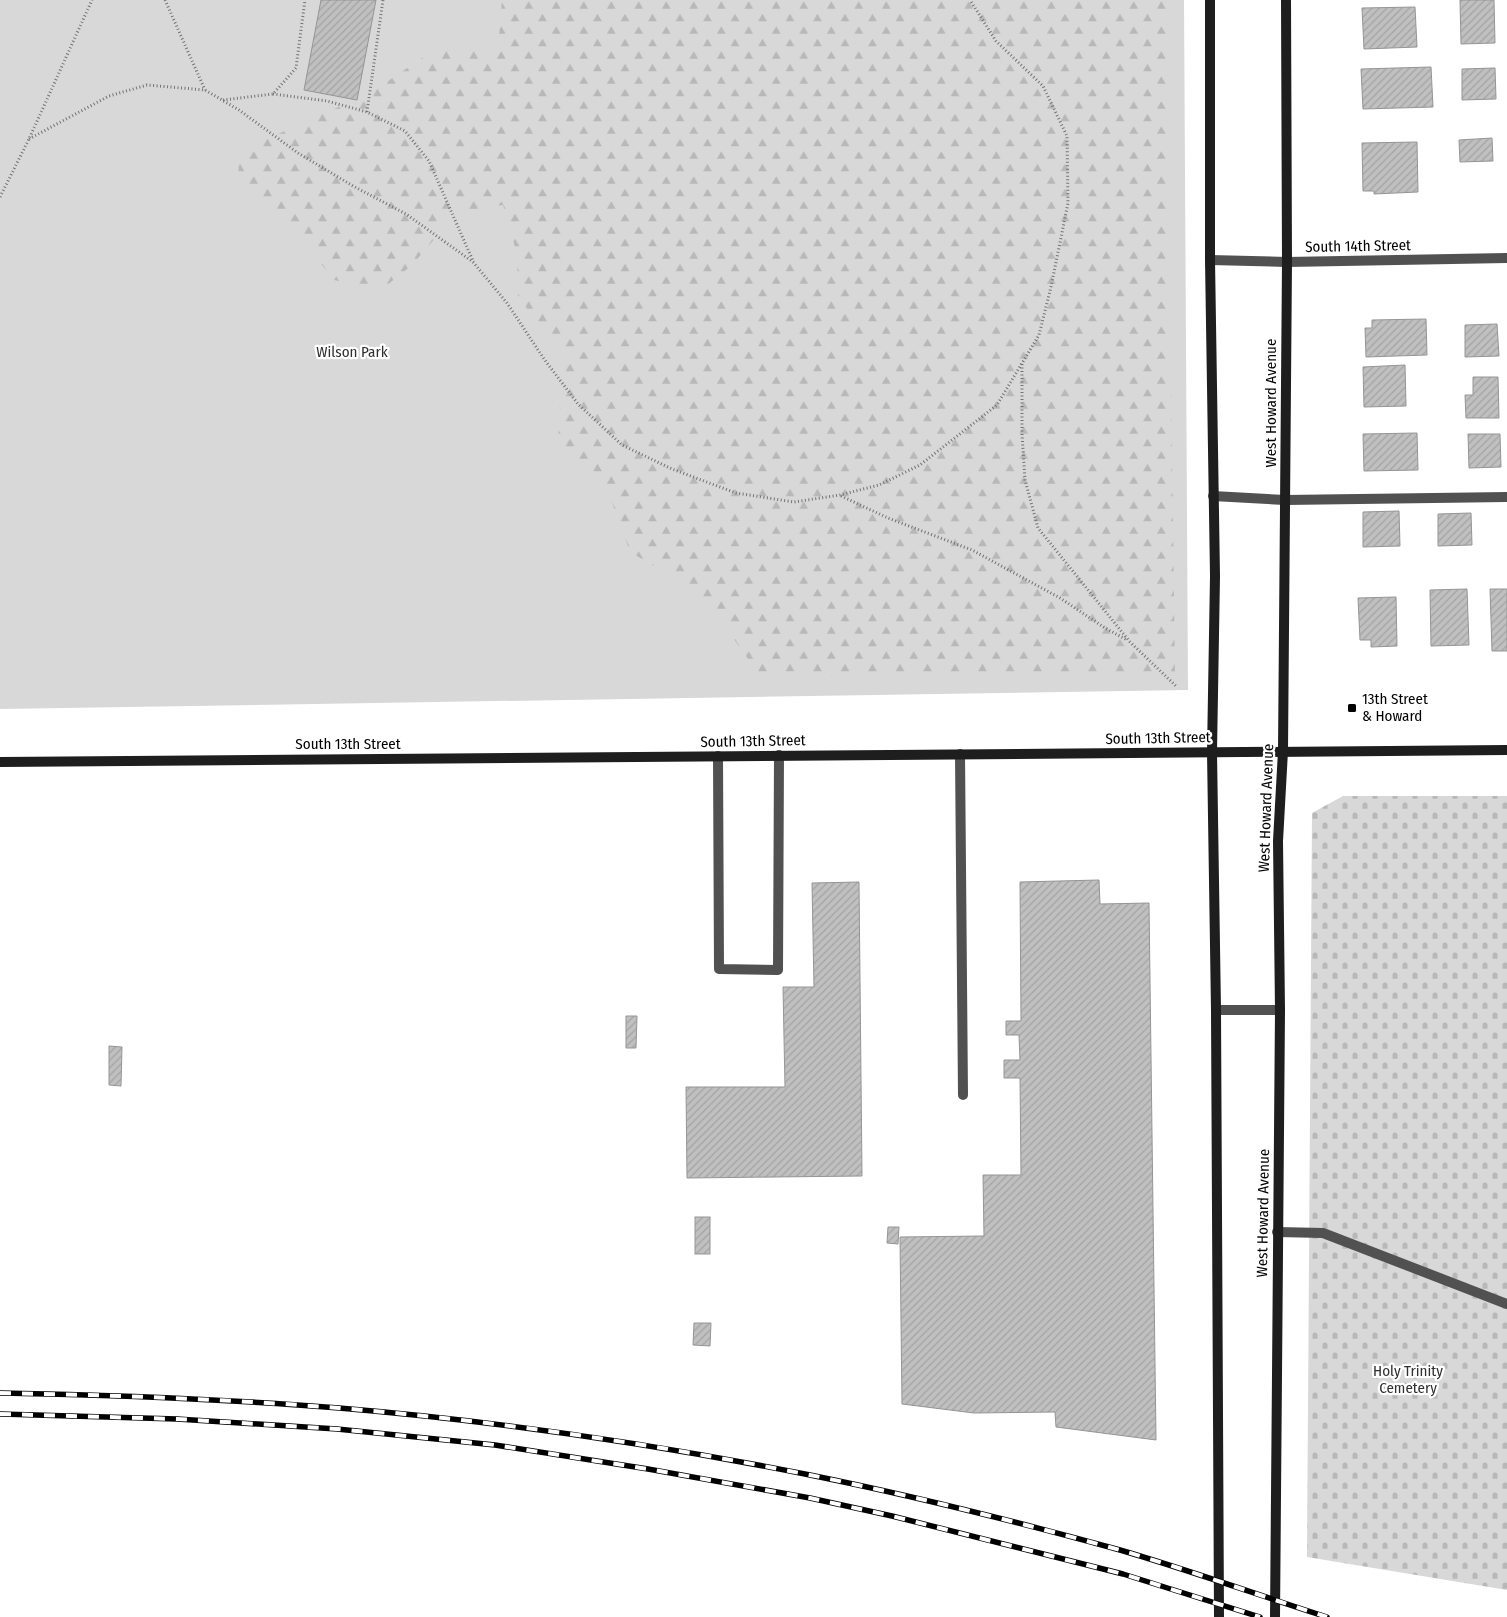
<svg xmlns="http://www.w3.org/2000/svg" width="1507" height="1617" font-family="'Fira Sans Condensed',sans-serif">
	<defs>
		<pattern id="forest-firs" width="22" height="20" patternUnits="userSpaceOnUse" patternTransform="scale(1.25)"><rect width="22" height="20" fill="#d8d8d8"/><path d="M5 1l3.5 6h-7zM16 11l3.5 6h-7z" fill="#b8b8b8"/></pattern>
		<pattern id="cemetery-stones" width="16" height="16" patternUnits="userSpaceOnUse" patternTransform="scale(1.25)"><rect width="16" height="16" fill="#d8d8d8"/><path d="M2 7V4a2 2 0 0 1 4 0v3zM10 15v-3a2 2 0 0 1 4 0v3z" fill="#b8b8b8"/></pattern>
		<pattern id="building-hatch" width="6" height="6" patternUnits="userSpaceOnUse" patternTransform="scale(1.25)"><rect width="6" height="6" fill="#c0c0c0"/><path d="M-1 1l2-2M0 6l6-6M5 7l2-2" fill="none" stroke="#a3a3a3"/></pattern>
	</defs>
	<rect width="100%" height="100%" fill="#fff"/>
	<!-- green -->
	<polygon fill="#d8d8d8" points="0,0 1184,0 1188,690 0,709"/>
	<!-- forest -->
	<polygon fill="url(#forest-firs)" points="502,0 1166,0 1175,675 823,677 760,676 702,594 630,552 608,491 594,471 558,448 562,356 542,326 518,298 517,254 503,205 457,213 412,265 381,290 334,280 271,201 239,181 238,152 372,92 435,49 498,49"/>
	<!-- cemetery -->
	<polygon fill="url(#cemetery-stones)" points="1343,796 1507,796 1507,1590 1307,1557 1312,813"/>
	<!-- building -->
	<g fill="url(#building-hatch)" stroke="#959595">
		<polygon points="321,0 376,0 357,100 304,90"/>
		<polygon points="1460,0 1494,0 1495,43 1461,44"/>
		<polygon points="1415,7 1417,47 1364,49 1362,8"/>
		<polygon points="1431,67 1433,107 1363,109 1361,69"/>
		<polygon points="1495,68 1496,99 1462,100 1462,69"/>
		<polygon points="1492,138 1493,161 1460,162 1459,140"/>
		<polygon points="1417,142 1418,192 1374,194 1374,191 1363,191 1362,143"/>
		<polygon points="1426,319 1427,355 1366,357 1365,328 1372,328 1372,320"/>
		<polygon points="1497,324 1499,356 1465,357 1465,325"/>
		<polygon points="1405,365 1406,406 1364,407 1363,367"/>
		<polygon points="1473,377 1498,377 1499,418 1466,418 1465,395 1473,395"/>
		<polygon points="1417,433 1418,470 1364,471 1363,434"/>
		<polygon points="1468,434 1500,434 1501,467 1469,468"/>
		<polygon points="1399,511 1400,546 1363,547 1363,512"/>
		<polygon points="1471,513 1472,545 1438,546 1438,514"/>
		<polygon points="1467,589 1469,645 1431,646 1430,590"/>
		<polygon points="1490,589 1507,589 1507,651 1492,651"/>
		<polygon points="1396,597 1397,646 1371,647 1371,640 1360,640 1358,598"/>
		<polygon points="1099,880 1100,904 1149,903 1156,1440 1056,1427 1055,1412 974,1413 902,1404 900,1237 984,1236 983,1175 1021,1175 1020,1078 1004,1078 1004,1060 1020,1060 1019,1035 1006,1035 1006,1021 1021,1021 1020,882"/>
		<polygon points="859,882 862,1176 687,1178 686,1087 785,1087 783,987 814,987 812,883"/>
		<polygon points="626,1016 637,1016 636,1048 626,1048"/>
		<polygon points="109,1046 122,1047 121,1086 109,1085"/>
		<rect x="695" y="1217" width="15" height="37"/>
		<polygon points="888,1227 899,1227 898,1244 887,1243"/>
		<polygon points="694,1323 711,1323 710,1346 693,1345"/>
	</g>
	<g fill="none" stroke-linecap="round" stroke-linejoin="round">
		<!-- path -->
		<g stroke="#737373" stroke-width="3" stroke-dasharray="1 2.5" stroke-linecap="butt">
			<polyline points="165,0 205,90"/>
			<polyline points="273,94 327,101 367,112 405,131 429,161 473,261"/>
			<polyline points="223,100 273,94 296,68 305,0"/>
			<polyline points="367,112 383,0"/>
			<polyline points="29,139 109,96 147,85 205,90 239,110 298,153 353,186 406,214 473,262 507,303 544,359 578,404 622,445 672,469 736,493 794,502 840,495 879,485 920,465 997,405 1039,335 1051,287 1068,203 1067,136 1043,86 996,41 970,0"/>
			<polyline points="0,197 29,139 92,0"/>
			<polyline points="1022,364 1022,434 1025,480 1038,528 1130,642 1177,687"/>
			<polyline points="841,496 888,518 972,550 1060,598 1105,628 1127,640"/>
		</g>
		<!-- lane -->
		<g stroke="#515151" stroke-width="10">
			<polyline points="1213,496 1285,500 1507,497"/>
			<polyline points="960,754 963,1095"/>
			<polyline points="718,756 719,969 778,970 779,755"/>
			<polyline points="1216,1010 1280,1010"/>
			<polyline points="1277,1232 1323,1233 1507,1304"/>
		</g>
		<!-- street -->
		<polyline stroke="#515151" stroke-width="10" points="1210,260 1287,262 1507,258"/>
		<!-- secondary -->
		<g stroke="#1e1e1e" stroke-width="10">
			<polyline points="1210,0 1210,260 1215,576 1212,752 1216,1010 1219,1617"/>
			<polyline points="0,762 1507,750"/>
			<polyline points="1275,1617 1280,1010 1278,841 1283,751 1287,262 1286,0"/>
		</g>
		<defs>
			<g id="rail">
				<path d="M0 1393C113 1395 226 1399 339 1408 497 1421 654 1444 810 1475 914 1496 1018 1522 1120 1550 1189 1570 1258 1595 1327 1617"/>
				<polyline points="0,1414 177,1419 337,1429 495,1445 648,1469 810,1498 892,1516 1123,1574 1260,1617"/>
			</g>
		</defs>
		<!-- rail casing -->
		<use href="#rail" stroke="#000" stroke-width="5.5"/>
		<!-- rail -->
		<use href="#rail" stroke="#fff" stroke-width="4" stroke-dasharray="11" stroke-linecap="butt"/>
	</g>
	<!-- markers -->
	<rect fill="#000" stroke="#fff" stroke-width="2" x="1347" y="703" width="10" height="10" rx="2.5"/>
	<g text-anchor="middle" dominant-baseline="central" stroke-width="4.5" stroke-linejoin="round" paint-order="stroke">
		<!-- street labels -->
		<g font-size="15" fill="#000" stroke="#fff">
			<text transform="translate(1358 246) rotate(-1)">South 14th Street</text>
			<text transform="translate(1271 403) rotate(-90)">West Howard Avenue</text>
			<text transform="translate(1158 738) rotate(-1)">South 13th Street</text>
			<text transform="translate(753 741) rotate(-1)">South 13th Street</text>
			<text x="348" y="744">South 13th Street</text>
			<text transform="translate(1266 808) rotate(-88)">West Howard Avenue</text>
			<text transform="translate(1263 1213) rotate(-89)">West Howard Avenue</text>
		</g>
		<!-- park labels -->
		<g font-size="15" fill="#2f2f2f" stroke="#fff">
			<text x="352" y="352">Wilson Park</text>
			<text x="1408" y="1371">Holy Trinity<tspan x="1408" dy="17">Cemetery</tspan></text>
		</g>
		<!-- poi labels -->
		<g font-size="15" fill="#000" stroke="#fff" text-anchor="start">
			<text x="1362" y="699">13th Street<tspan x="1362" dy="17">&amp; Howard</tspan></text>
		</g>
	</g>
</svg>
